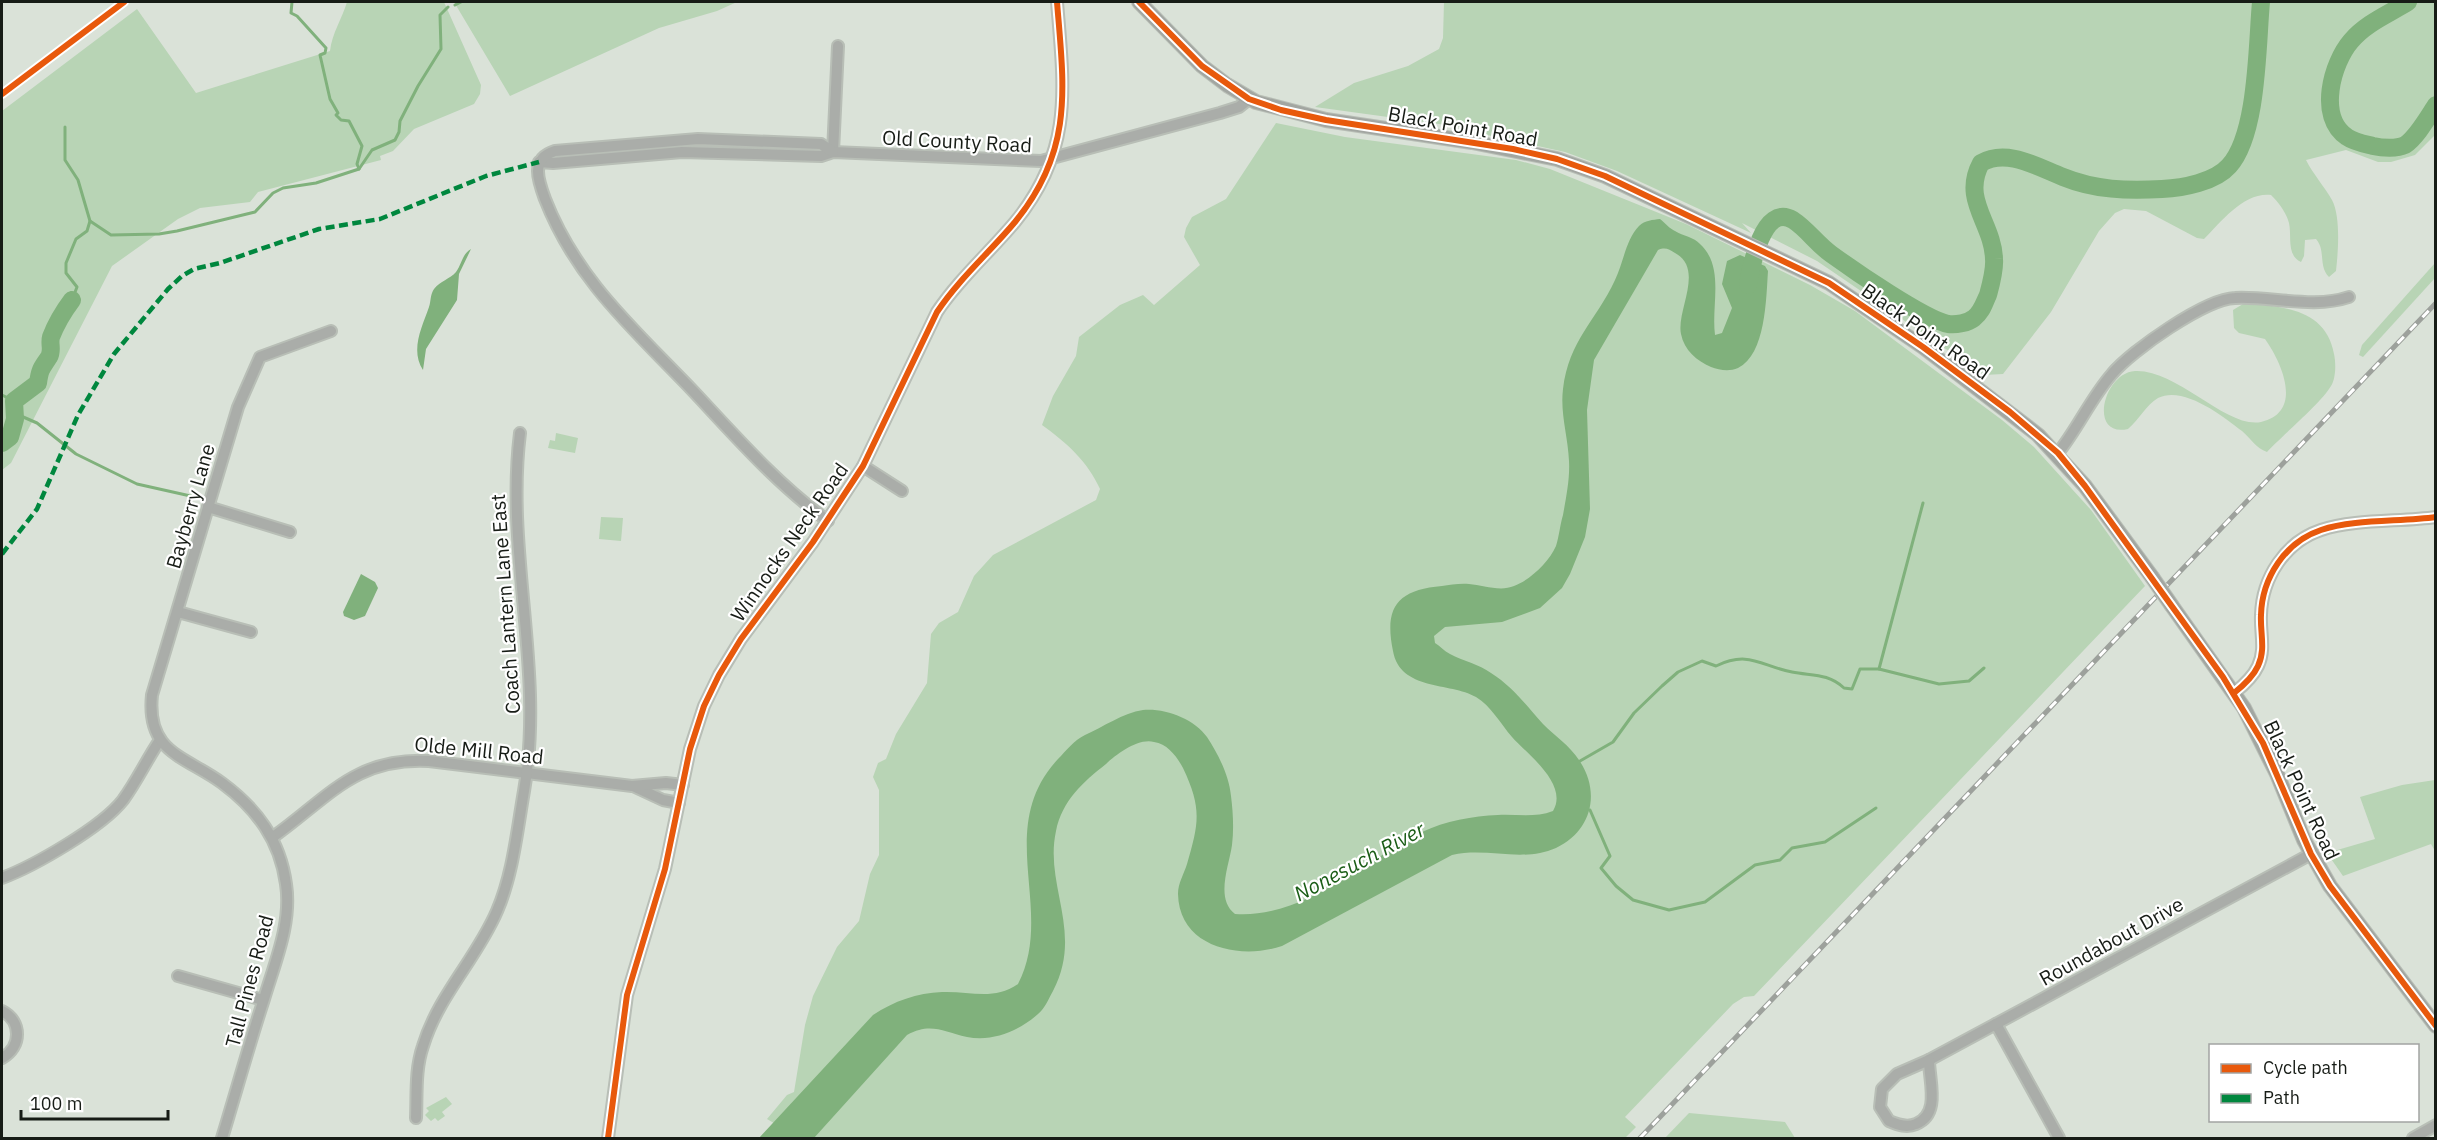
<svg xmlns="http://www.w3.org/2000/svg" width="2437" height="1140" font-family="'IBM Plex Sans',sans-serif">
	<rect width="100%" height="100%" fill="#dae2d8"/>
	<!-- green -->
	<g fill="#b8d4b5">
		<path d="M347 2H444L481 85 480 94 474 104 414 129 393 151 380 156 381 160 258 192 250 202 200 208 178 219 112 266 11 463 2 470V111L137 9 196 93 330 51C332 33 342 19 347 2Z"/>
		<polygon points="454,2 737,2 717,11 659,28 510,96"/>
		<path d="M1444 2H2435V154V135L2415 155 2391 162H2378L2346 150 2306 160C2313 174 2324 186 2332 200 2341 217 2338 253 2336 271L2329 277C2318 266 2326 250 2316 239L2305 240 2304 256 2301 262C2286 255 2292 236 2289 223 2286 212 2279 203 2271 195 2244 192 2222 221 2204 239L2197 238 2146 211 2124 209 2115 213 2099 231 2051 312 2003 374 1984 375 1817 261 1742 223 1751 233 1617 171 1565 152 1478 133 1479 131 1468 128 1315 107 1354 83 1408 66 1439 49 1443 38Z"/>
		<path d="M1276 123 1345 137 1516 160 1550 169 1686 224 1810 285 1855 311 2002 420 2034 447 2091 510 2145 586 1754 996 1744 997 1733 1004 1625 1117 1636 1127 1625 1138H799L767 1119 787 1095 794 1092 805 1025 813 996 837 947 859 921 870 874 879 855V790L873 777 878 763 886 759 896 734 927 683 931 634 939 623 958 612 974 576 993 555 1096 500 1100 489C1088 462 1066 442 1042 425L1053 396 1076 356 1079 337 1120 305 1143 295 1154 305 1200 265 1184 237 1186 228 1192 217 1226 199Z"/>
		<polygon points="2435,263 2435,278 2363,357 2359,355 2362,345"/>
		<path d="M2243 304C2281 306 2326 308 2334 354 2336 363 2336 378 2331 386 2321 403 2283 435 2267 452 2256 448 2251 439 2242 431 2223 416 2183 385 2158 398 2146 405 2139 420 2128 429 2088 438 2103 373 2135 371 2177 369 2227 429 2261 422 2304 412 2282 363 2265 339L2239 333 2234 328 2233 310Z"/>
		<polygon points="556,433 578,438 575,453 548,448 550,440 555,441"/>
		<polygon points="601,517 623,518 621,541 599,539"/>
		<polygon points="2435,780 2435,851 2431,844 2343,876 2327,853 2375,839 2360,797 2402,785"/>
		<polygon points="446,1097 452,1104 442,1112 445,1116 438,1121 435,1118 431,1121 425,1115 429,1111 426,1108"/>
		<polygon points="1689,1113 1785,1122 1795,1138 1665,1138"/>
	</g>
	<!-- water -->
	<g fill="#80b17c">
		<path d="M1660 219C1665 223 1670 229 1675 231 1683 236 1694 237 1700 244 1725 267 1711 305 1715 335L1722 333 1732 308 1722 284 1727 261 1740 255 1765 266 1768 271C1766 299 1766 354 1738 368 1729 372 1719 370 1711 367 1697 361 1684 350 1681 334 1676 311 1705 269 1675 253 1669 249 1665 247 1658 250L1594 360 1587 410 1590 509 1585 537 1570 574 1562 588 1540 608 1502 622 1445 627 1434 636 1435 643C1440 646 1444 651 1450 654 1463 661 1479 664 1491 673 1513 687 1526 705 1543 724 1555 736 1570 746 1579 760 1601 792 1592 831 1556 848 1522 863 1488 847 1452 855L1282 946C1241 960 1179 948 1178 894 1178 883 1184 874 1187 864 1199 823 1202 808 1183 768 1177 757 1168 744 1154 742 1138 738 1117 754 1106 764 1083 782 1062 801 1056 831 1044 886 1084 932 1053 991 1048 1000 1045 1008 1038 1014 1019 1031 993 1042 967 1037 943 1032 931 1022 907 1035L814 1138H759L873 1015C894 1001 917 993 942 992 971 991 993 1001 1018 984 1056 911 993 829 1058 759 1066 751 1074 740 1085 735 1103 727 1123 713 1143 710 1166 708 1194 719 1207 737 1218 754 1229 775 1231 796 1233 812 1234 829 1232 845 1229 866 1215 899 1235 914 1302 919 1365 861 1422 832 1445 821 1473 816 1498 815 1517 814 1535 818 1553 811 1569 784 1527 754 1512 737 1500 723 1491 706 1476 697 1450 682 1400 691 1393 651 1384 607 1397 590 1442 586 1450 585 1460 583 1469 584 1483 585 1500 592 1514 586 1530 580 1549 562 1556 546 1559 537 1560 525 1563 515 1566 498 1570 479 1569 461 1568 436 1560 414 1563 389 1569 340 1596 321 1615 280 1623 264 1626 239 1639 226 1645 220 1653 220 1660 219Z"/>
		<path d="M471 249 459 274 457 300 426 349 423 370C410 350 422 327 429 307 431 301 430 295 434 289 440 281 450 279 456 272 462 264 462 254 471 249Z"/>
		<polygon points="361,574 375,582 378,588 365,616 354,620 344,616 343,612"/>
	</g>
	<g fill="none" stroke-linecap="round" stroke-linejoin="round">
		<!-- stream -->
		<g stroke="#80b17c" stroke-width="3">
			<polyline points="292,2 291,13 297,16 326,48 325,53 320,55 330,99 338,113 336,115 341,120 349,121 362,146 357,164 359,169"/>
			<polyline points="455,5 461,2"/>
			<polyline points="65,127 65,160 78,180 90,221 87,231 76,239 66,263 66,273 77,287 72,300"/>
			<polyline points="90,221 111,235 159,234 177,231 255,212 273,193 283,188 316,183 359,169 372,150 395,140 399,132 400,121 418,86 441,49 440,15 448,7"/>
			<polyline points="2,395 14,401"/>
			<polyline points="14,413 37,423 76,454 137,484 195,497"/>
			<polyline points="1879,669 1923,503"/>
			<path d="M1580 761 1613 742 1634 713 1662 686 1678 672 1702 661 1716 666C1749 650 1761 666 1792 672 1812 676 1828 673 1844 688L1852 689 1860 669H1879L1939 684 1969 681 1984 668"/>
			<polyline points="1590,810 1610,856 1601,868 1616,886 1633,900 1669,910 1705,902 1755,865 1780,860 1792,848 1825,842 1876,808"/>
		</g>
		<!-- river -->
		<g stroke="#80b17c" stroke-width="18">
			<path d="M2408 2C2389 14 2366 23 2351 41 2332 63 2317 117 2347 137 2354 142 2365 144 2373 146 2382 148 2397 149 2405 145 2417 137 2428 117 2436 105"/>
			<path d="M1748 285C1751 267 1763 202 1793 220 1807 229 1817 244 1831 254 1853 270 1924 319 1948 324 1956 325 1968 323 1974 318 1982 312 1984 303 1988 295 1991 284 1995 270 1994 259 1993 223 1961 200 1981 163 2007 148 2037 167 2063 177 2095 190 2127 191 2162 189 2183 188 2215 182 2229 166 2258 134 2257 44 2261 2"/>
			<path d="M2 443 10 437 15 419 14 401 38 383C40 368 42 368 49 357 53 350 49 344 51 337 56 324 63 312 72 300"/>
		</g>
		<defs>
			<g id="minor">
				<polyline points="833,152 838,46"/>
				<polyline points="539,162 553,163 682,152 821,156 833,152 1041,161 1220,113 1239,107 1249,99"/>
				<path d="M2058 453C2078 428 2091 398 2112 374 2131 351 2205 299 2235 298 2271 296 2314 309 2349 297"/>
				<polyline points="863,466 902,491"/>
				<polyline points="208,507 290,532"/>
				<path d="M828 521C777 484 736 437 694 392 635 330 577 281 545 199 538 180 530 159 555 151L698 139 821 144 833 152"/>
				<polyline points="178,612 251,632"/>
				<path d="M2234 693C2244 685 2253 677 2258 666 2266 649 2260 633 2261 615 2262 578 2285 542 2321 530 2354 519 2400 522 2436 517"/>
				<polyline points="633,786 663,800 679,803"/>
				<path d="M273 837C328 798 355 757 429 761L632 786 666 783 683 785"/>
				<path d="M2 878C34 866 102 827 123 800 137 781 147 759 160 740"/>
				<polyline points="178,976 263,1000"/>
				<path d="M2 1011C22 1021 22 1047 2 1058"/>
				<polyline points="1996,1024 2059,1138"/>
				<polyline points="1929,1060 2311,854"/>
				<path d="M1929 1060C1929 1081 1941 1114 1916 1124 1907 1128 1898 1125 1889 1121L1880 1107 1882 1089 1897 1074Z"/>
				<path d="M416 1118C417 1094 415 1069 423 1046 438 996 477 958 497 911 513 874 517 831 524 791 545 671 505 553 520 433"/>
				<path d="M222 1138C236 1092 249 1045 264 999 275 962 292 923 286 884 280 840 257 809 222 783 185 756 146 753 152 695L238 407 260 357 331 331"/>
				<path d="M608 1138 627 995 665 869 690 749 704 706 719 675 741 639 813 542 863 466 937 312C959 279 989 253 1015 222 1074 150 1064 88 1057 2"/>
				<polyline points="2413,1138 2436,1125"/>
			</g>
			<g id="major">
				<polyline points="1139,2 1202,66 1227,85 1256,102 1326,120 1472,142 1557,159 1605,176 1829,283 1923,347 2038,435 2085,486 2152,577"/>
				<polyline points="2172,606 2244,708 2277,774 2304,840 2330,886 2436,1026"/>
			</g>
		</defs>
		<!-- minor casing -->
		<use href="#minor" stroke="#b8beb6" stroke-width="14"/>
		<!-- major casing -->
		<use href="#major" stroke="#b8beb6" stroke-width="16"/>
		<!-- minor -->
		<use href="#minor" stroke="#aaada9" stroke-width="10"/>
		<!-- major -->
		<use href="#major" stroke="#a2a6a1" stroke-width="14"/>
		<defs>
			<polyline id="rail" points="1640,1138 2436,303"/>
		</defs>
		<!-- rail casing -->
		<use href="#rail" stroke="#9da19c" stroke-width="5"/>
		<!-- rail -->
		<use href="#rail" stroke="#fff" stroke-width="3" stroke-dasharray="9" stroke-linecap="butt"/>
		<defs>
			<polyline id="major-bridge" points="2152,577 2172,606"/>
		</defs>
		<!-- major-bridge casing -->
		<use href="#major-bridge" stroke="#b8beb6" stroke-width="16" stroke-linecap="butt"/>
		<!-- major-bridge -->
		<use href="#major-bridge" stroke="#a2a6a1" stroke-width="14"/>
		<!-- quiet -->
		<polyline stroke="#00873e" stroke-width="4.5" stroke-dasharray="9 4.5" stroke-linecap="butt" points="2,554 37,509 78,415 114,354 168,289 182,276 194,269 220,263 319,229 380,219 486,176 539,162"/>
		<defs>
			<g id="cycleway">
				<polyline points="1139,2 1202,66 1249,99 1281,110 1326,120 1513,149 1557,159 1605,176 1829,283 1923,347 2010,412 2058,453 2085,486 2223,677 2263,743 2311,854 2330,886 2436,1026"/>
				<polyline points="2,94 124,2"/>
				<path d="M2234 693C2244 685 2253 677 2258 666 2266 649 2260 633 2261 615 2262 578 2285 542 2321 530 2354 519 2400 522 2436 517"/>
				<path d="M608 1138 627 995 665 869 690 749 704 706 719 675 741 639 813 542 863 466 937 312C959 279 989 253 1015 222 1074 150 1064 88 1057 2"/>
			</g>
		</defs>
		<!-- cycleway casing -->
		<use href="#cycleway" stroke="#fff" stroke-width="10"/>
		<!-- cycleway -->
		<use href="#cycleway" stroke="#e8590c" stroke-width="6"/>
	</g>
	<g text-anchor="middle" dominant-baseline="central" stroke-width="4.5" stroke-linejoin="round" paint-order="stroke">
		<!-- street labels -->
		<g font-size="20" fill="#171c16" stroke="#fff">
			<text transform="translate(1463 126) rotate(10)">Black Point Road</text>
			<text transform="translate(957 141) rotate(3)">Old County Road</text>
			<text transform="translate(1926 331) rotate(35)">Black Point Road</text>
			<text transform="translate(190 506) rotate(-74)">Bayberry Lane</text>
			<text transform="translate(789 542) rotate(-55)">Winnocks Neck Road</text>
			<text transform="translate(505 604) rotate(-94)">Coach Lantern Lane East</text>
			<text transform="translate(479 750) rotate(6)">Olde Mill Road</text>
			<text transform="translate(2302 790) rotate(65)">Black Point Road</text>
			<text transform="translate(2111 941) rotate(-29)">Roundabout Drive</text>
			<text transform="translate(249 981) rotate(-75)">Tall Pines Road</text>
		</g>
		<!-- water labels -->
		<g font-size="21" font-style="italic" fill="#1a5d16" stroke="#fff">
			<text transform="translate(1359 861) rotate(-28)">Nonesuch River</text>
		</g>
	</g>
	<!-- border -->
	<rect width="2437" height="1140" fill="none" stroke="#171c16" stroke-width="6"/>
	<!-- legend -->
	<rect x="2209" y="1044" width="210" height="78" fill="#ffffff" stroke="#a2a4a2" stroke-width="1.5"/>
	<rect x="2221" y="1064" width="30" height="9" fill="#e8590c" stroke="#a2a4a2" stroke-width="1.5"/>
	<text x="2263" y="1074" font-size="18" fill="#171c16">Cycle path</text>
	<rect x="2221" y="1094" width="30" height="9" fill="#00873e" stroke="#a2a4a2" stroke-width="1.5"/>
	<text x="2263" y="1104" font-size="18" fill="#171c16">Path</text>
	<!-- scale -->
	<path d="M21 1110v9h147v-9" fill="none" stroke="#171c16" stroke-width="3"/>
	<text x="30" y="1110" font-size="18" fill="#171c16" stroke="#ffffff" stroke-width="4.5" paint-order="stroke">100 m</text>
</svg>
